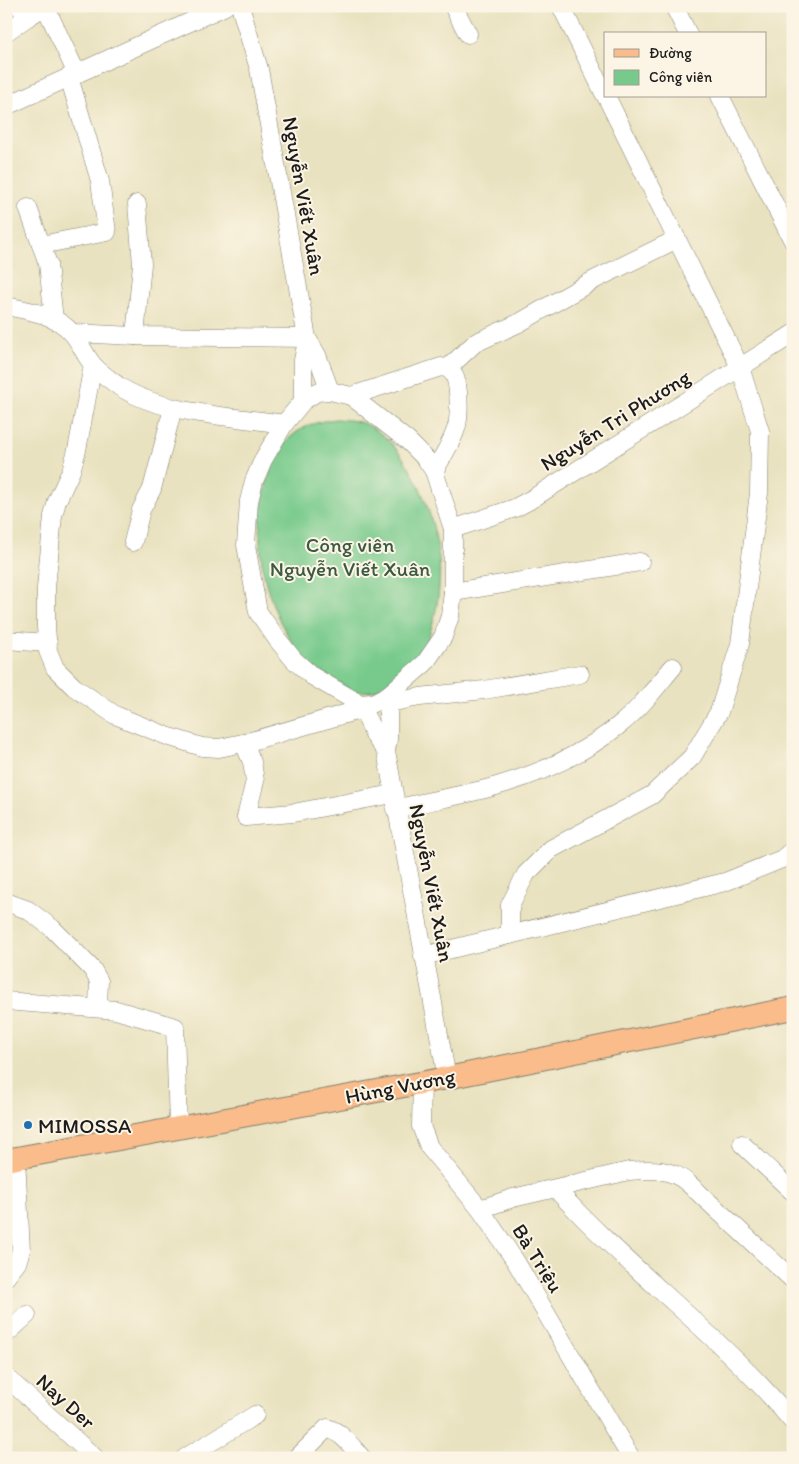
<svg xmlns="http://www.w3.org/2000/svg" width="799" height="1464" font-family="Itim,sans-serif">
	<rect width="100%" height="100%" fill="#fcf5e5"/>
	<filter id="ink" filterUnits="userSpaceOnUse"><feTurbulence type="fractalNoise" baseFrequency=".02" numOctaves="2"/><feDisplacementMap in="SourceGraphic" scale="10" xChannelSelector="R" yChannelSelector="G"/><feConvolveMatrix kernelMatrix="1 2 1 2 8 2 1 2 1" color-interpolation-filters="sRGB"/></filter>
	<filter id="wash" filterUnits="userSpaceOnUse"><feTurbulence type="fractalNoise" baseFrequency=".0096" numOctaves="4" result="noise"/><feDisplacementMap in="SourceGraphic" scale="20" xChannelSelector="R" yChannelSelector="G"/><feGaussianBlur stdDeviation="1.12" result="paint"/><feColorMatrix in="noise" values="0 0 0 0 0 0 0 0 0 0 0 0 0 0 0 0 0 1.4 0 .05"/><feComposite in="paint" operator="in"/></filter>
	<g filter="url(#wash)">
		<rect width="100%" height="100%" fill="#e9e2c0"/>
		<!-- green -->
		<path fill="#78ca8c" stroke="#4a7354" d="M336 419C347 420 359 420 369 426 410 447 435 515 439 559 441 582 438 607 431 629 428 638 426 650 420 658 416 664 406 669 400 675 391 682 383 690 371 691 353 694 345 687 330 677 323 673 314 669 308 663 301 656 295 647 290 639 261 593 252 535 267 483 271 468 276 453 286 442 298 427 318 421 336 419Z"/>
	</g>
	<g filter="url(#ink)">
		<g fill="none" stroke-linecap="round" stroke-linejoin="round">
			<defs>
				<g id="minor">
					<polyline points="240,6 259,69 307,338 317,355 330,391"/>
					<polyline points="453,6 468,34"/>
					<polyline points="561,6 605,95"/>
					<polyline points="674,6 688,34"/>
					<polyline points="28,17 42,8 46,8 77,74"/>
					<polyline points="6,32 28,17 19,6"/>
					<polyline points="720,96 793,241"/>
					<polyline points="6,106 225,6"/>
					<polyline points="28,208 48,264 54,320"/>
					<polyline points="41,245 107,232 100,181 69,77"/>
					<path d="M6 306C30 311 56 314 72 333 81 343 85 356 93 365 100 373 112 381 120 387 165 415 232 416 284 424"/>
					<polyline points="73,333 135,336 307,338"/>
					<polyline points="135,336 142,264 137,204"/>
					<polyline points="93,365 77,450 71,471 57,501 53,516 46,588 46,627 48,651 55,668 74,687 115,715 167,736 202,747 219,748 248,742 362,709"/>
					<polyline points="448,368 475,343 519,323 594,280 677,239"/>
					<polygon points="330,391 351,396 408,441 426,459 434,471 453,529 453,592 450,616 443,637 425,663 388,695 373,703 360,704 312,676 294,660 277,639 258,612 246,545 249,501 254,481 263,460 284,424 303,401 317,392"/>
					<path d="M351 396 441 367C446 368 449 368 452 372 460 381 460 418 456 429 451 444 442 458 434 471"/>
					<polyline points="303,401 303,360 307,341"/>
					<polyline points="453,529 515,508 530,500 793,334"/>
					<polyline points="133,542 141,510 152,489 173,408"/>
					<polyline points="453,592 640,562"/>
					<polyline points="6,640 48,643"/>
					<polyline points="388,695 388,739 386,751 447,1078"/>
					<polyline points="389,703 420,697 484,690 580,674"/>
					<polyline points="360,704 376,738 386,751"/>
					<polyline points="244,743 252,762 255,781 246,817 293,813 393,794"/>
					<path d="M395 809C431 800 468 795 503 784 544 772 585 752 618 726 639 710 656 687 673 667"/>
					<polyline points="6,902 28,910 52,928 92,969 99,981 98,1007"/>
					<polyline points="510,935 510,905 526,874 551,849 652,795 692,757 719,712 740,644 759,493 760,431 740,367 606,96"/>
					<polyline points="423,956 725,882 782,859 793,850"/>
					<polyline points="6,1001 116,1010 175,1027 178,1128"/>
					<polyline points="422,1082 421,1126 429,1147 480,1209 516,1262 631,1458"/>
					<polyline points="742,1144 793,1192"/>
					<path d="M556 1189C630 1271 722 1336 793 1422"/>
					<path d="M480 1209 513 1198 629 1171C651 1169 671 1168 688 1183L793 1280"/>
					<polyline points="6,1277 17,1263 21,1250 16,1158"/>
					<polyline points="6,1334 27,1315"/>
					<polyline points="6,1377 95,1458"/>
					<polyline points="185,1458 255,1415"/>
					<path d="M297 1458 327 1428C342 1432 351 1446 362 1458"/>
				</g>
				<polyline id="major" points="6,1160 447,1078 793,1008"/>
			</defs>
			<!-- minor casing -->
			<use href="#minor" stroke="#827f6e" stroke-width="19"/>
			<!-- major casing -->
			<use href="#major" stroke="#827f6e" stroke-width="24"/>
			<!-- minor -->
			<use href="#minor" stroke="#fff" stroke-width="18"/>
			<!-- major -->
			<use href="#major" stroke="#f9bc8a" stroke-width="22"/>
		</g>
	</g>
	<!-- markers -->
	<circle fill="#1f6fb2" stroke="#fcf5e5" stroke-width="2" cx="28" cy="1125" r="5"/>
	<g text-anchor="middle" dominant-baseline="central" stroke-width="4" stroke-linejoin="round" paint-order="stroke">
		<!-- street labels -->
		<g font-size="21" fill="#1c1c1c" stroke="#fcf5e5">
			<text transform="translate(304 196) rotate(80)">Nguyễn Viết Xuân</text>
			<text transform="translate(615 420) rotate(-32)">Nguyễn Tri Phương</text>
			<text transform="translate(432 883) rotate(79)">Nguyễn Viết Xuân</text>
			<text transform="translate(400 1086) rotate(-11)">Hùng Vương</text>
			<text transform="translate(538 1258) rotate(58)">Bà Triệu</text>
			<text transform="translate(66 1401) rotate(42)">Nay Der</text>
		</g>
		<!-- park labels -->
		<g font-size="21" fill="#3c5943" stroke="#fcf5e5">
			<text x="350" y="544">Công viên<tspan x="350" dy="24">Nguyễn Viết Xuân</tspan></text>
		</g>
		<!-- poi labels -->
		<g font-size="21" fill="#1c1c1c" stroke="#fcf5e5" text-anchor="start">
			<text x="38" y="1125">MIMOSSA</text>
		</g>
	</g>
	<!-- margin -->
	<rect width="799" height="1464" fill="none" stroke="#fcf5e5" stroke-width="25"/>
	<!-- legend -->
	<rect x="604" y="32" width="162" height="65" fill="#fcf5e5" stroke="#a29e95"/>
	<rect x="614" y="49" width="25" height="8" fill="#f9bc8a" stroke="#a29e95"/>
	<text x="649" y="58" font-size="15" fill="#1c1c1c">Đường</text>
	<rect x="614" y="70" width="25" height="15" fill="#78ca8c" stroke="#a29e95"/>
	<text x="649" y="82" font-size="15" fill="#1c1c1c">Công viên</text>
</svg>
